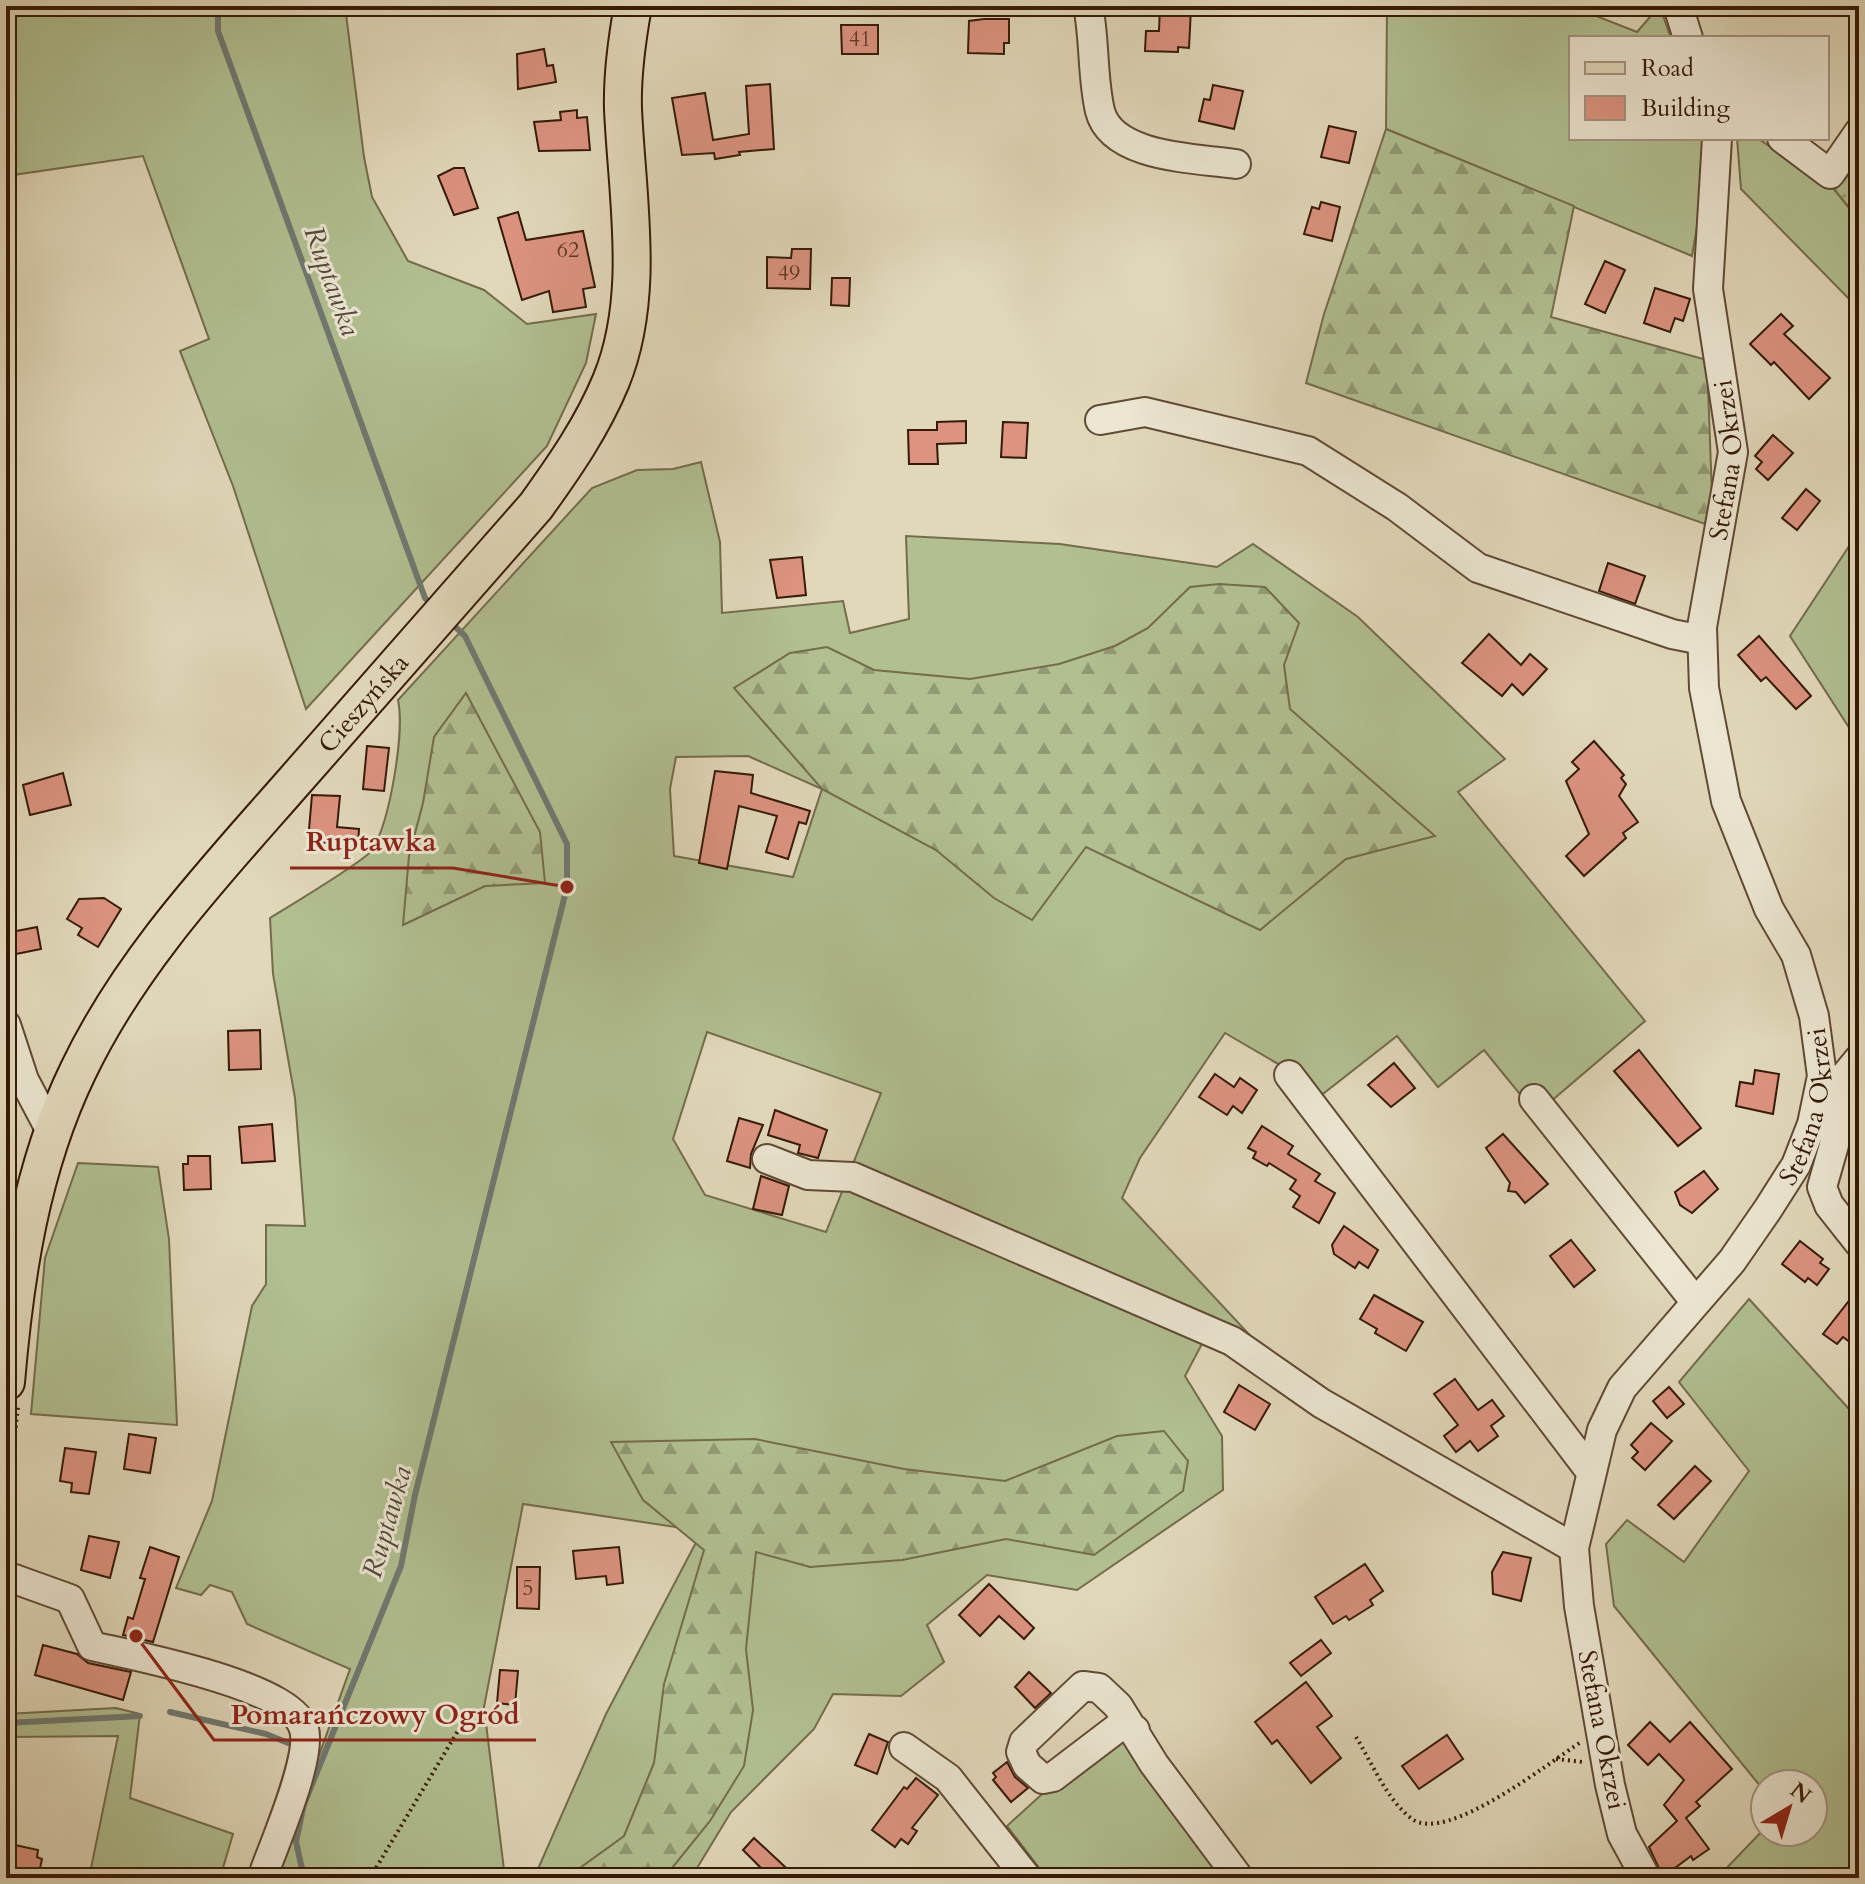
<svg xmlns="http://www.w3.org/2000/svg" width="1865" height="1884" font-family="Cardo,serif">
	<defs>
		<pattern id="forest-firs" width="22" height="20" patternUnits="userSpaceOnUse" patternTransform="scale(2)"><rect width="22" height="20" fill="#b1bf91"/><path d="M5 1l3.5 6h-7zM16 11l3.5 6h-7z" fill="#919a74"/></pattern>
		<pattern id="garden-dots" width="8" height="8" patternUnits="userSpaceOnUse" patternTransform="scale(2)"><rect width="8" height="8" fill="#b1bf91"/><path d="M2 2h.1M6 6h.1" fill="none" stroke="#919a74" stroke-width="1.8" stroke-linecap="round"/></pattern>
	</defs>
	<rect width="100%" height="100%" fill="#e1d8ba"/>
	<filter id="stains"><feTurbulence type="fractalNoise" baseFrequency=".0025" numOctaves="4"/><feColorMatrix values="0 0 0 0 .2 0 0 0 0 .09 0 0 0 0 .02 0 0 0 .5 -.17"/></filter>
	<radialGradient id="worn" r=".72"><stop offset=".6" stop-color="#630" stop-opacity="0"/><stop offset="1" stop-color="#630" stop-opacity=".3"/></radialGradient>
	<!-- grass -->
	<g fill="#b1bf91" stroke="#746c4c" stroke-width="2" fill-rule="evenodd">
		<polygon points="6,6 345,6 364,157 372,197 408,261 484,290 527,324 596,314 586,363 547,446 306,709 233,486 180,351 209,339 143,156 6,176"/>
		<polygon points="1387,6 1571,6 1637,32 1657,9 1662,13 1671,38 1571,38 1571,138 1706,138 1710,150 1692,256 1386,129"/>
		<polygon points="1737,138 1757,138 1834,189 1859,220 1859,309 1741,189"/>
		<path d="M701 462 720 542 722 613 843 601 850 633 909 619 906 536 1060 544 1217 567 1253 544 1358 617 1505 759 1458 792 1645 1021 1536 1114 1484 1050 1438 1087 1397 1036 1319 1097 1309 1082 1225 1033 1140 1158 1122 1198 1285 1373 1204 1340 1185 1376 1222 1436 1223 1490 1077 1590 987 1575 927 1625 944 1662 901 1696 833 1694 814 1729 731 1812 691 1878H534L606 1714 702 1531 523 1504 484 1707 505 1878H275L350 1669 247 1624 232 1592 210 1585 201 1595 176 1588 212 1501 252 1306 266 1284V1225L305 1226 295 1098 273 974 270 918C286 908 365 861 372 850 390 822 405 731 398 700L592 488 637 470 673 469ZM748 756 822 789 793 877 674 856 670 789 676 757ZM707 1032 881 1093 826 1232 705 1195 673 1139Z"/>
		<polygon points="1857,534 1859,536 1859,743 1790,636"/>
		<polygon points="78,1163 158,1167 169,1239 177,1425 31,1414 45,1258"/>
		<polygon points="1749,1299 1859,1420 1859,1878 1717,1878 1765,1828 1765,1832 1813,1832 1813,1784 1765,1784 1765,1792 1614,1606 1606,1544 1627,1520 1684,1562 1749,1471 1679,1382"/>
		<polygon points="116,1708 140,1714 130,1798 233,1834 220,1878 89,1878 118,1736 6,1737 6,1714"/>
		<polygon points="1109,1733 1137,1744 1234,1878 1047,1878 1007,1826"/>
	</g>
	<!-- forest -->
	<g fill="url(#forest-firs)" stroke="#746c4c" stroke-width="2">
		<polygon points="1386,129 1574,206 1551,317 1707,360 1712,495 1705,524 1306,383 1324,314"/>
		<polygon points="1219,584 1265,587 1299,623 1284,665 1290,709 1435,836 1346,859 1260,930 1086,847 1032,920 994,898 936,850 822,789 734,688 790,653 827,647 874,670 970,679 1059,664 1115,646 1148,628 1190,587"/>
		<polygon points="466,693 540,832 545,883 485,886 403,925 409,856 423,803 434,737"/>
		<polygon points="1164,1431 1188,1461 1183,1491 1094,1555 1006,1539 902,1560 810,1567 756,1552 746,1649 753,1710 744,1766 710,1821 664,1878 566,1878 624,1836 654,1763 664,1684 704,1550 643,1500 611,1442 755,1439 904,1469 1005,1481 1117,1436"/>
	</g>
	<!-- garden -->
	<polygon fill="url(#garden-dots)" stroke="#746c4c" stroke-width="2" points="1859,165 1859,220 1834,189"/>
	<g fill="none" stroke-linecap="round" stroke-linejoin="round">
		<!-- stream -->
		<g stroke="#707971" stroke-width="6">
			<polyline points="218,6 218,31 425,598 432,605"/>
			<polyline points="170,1712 266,1734 293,1745"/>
			<polyline points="6,1723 140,1716"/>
			<polyline points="304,1878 296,1842 304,1804 401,1566 415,1495 567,887 567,844 465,636 449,621"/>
		</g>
	</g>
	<!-- building -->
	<g fill="#dc9380" stroke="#361a07" stroke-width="2">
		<polygon points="1160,6 1191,8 1189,48 1178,47 1178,52 1145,51 1146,31 1159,31"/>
		<polygon points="984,19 1009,19 1009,43 1004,43 1004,54 968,53 969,21"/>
		<polygon points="841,25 878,25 878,54 842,54"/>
		<polygon points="544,49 547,66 553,65 556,82 518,89 517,54"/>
		<polygon points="770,84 774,149 739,152 740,155 715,159 714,153 682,155 672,98 705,93 713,140 749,134 746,86"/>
		<polygon points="1213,85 1243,91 1234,129 1199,121 1204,99 1210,100"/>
		<polygon points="577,110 577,118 587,117 590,150 539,151 534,122 561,120 560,112"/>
		<polygon points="1329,126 1356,132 1349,163 1321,157"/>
		<polygon points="454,168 464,168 478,208 454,215 438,176"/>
		<polygon points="1321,202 1340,207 1332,241 1304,234 1312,207 1319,209"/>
		<polygon points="518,212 526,240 583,231 595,287 583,289 586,307 553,312 549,291 522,300 498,218"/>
		<polygon points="792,249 811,249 810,289 767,288 767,257 791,258"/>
		<polygon points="1605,261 1625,270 1605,313 1585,304"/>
		<polygon points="832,278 850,278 849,306 831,305"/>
		<polygon points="1655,288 1690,299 1683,321 1675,318 1670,332 1644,323"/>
		<polygon points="1781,314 1793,326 1784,334 1830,378 1809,399 1774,362 1771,365 1750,344"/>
		<polygon points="966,421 966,443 937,444 938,464 909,464 908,430 937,430 937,422"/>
		<polygon points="1003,422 1028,423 1026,458 1001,457"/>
		<polygon points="1773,435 1793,453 1768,480 1756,469 1762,462 1755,456"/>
		<polygon points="1806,489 1820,501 1797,530 1782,518"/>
		<polygon points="802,557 806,595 777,598 770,560"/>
		<polygon points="1608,563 1645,576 1635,604 1599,591"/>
		<polygon points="1489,634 1521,665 1530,654 1547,669 1523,695 1512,684 1502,696 1462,663"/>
		<polygon points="1759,636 1811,696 1796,709 1766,677 1761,681 1738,655"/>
		<polygon points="1594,741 1624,775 1621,778 1626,784 1619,796 1638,822 1623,833 1626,838 1584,876 1566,856 1589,834 1566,781 1579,769 1572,762"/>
		<polygon points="367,746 389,748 384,791 363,789"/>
		<polygon points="715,771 753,775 751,793 810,811 806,824 799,822 788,859 766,852 777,816 739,806 727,869 699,863"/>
		<polygon points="63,773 71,805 30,815 23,785"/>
		<polygon points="312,795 340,796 337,827 359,829 358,846 308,841"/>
		<polygon points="104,898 121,909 98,947 78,935 82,928 67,919 79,899"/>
		<polygon points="37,927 41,949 6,956 6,933"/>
		<polygon points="260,1030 261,1069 229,1070 228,1031"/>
		<polygon points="1639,1050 1701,1128 1678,1146 1614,1071"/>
		<polygon points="1394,1063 1415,1088 1391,1107 1368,1085"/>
		<polygon points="1755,1070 1779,1074 1773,1114 1736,1106 1740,1082 1753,1084"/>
		<polygon points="1215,1074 1234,1087 1240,1078 1257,1090 1242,1113 1233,1106 1227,1115 1199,1097"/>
		<polygon points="775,1110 827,1130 818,1158 798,1153 800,1145 768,1135"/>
		<polygon points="739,1118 763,1125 751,1154 750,1168 727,1161"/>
		<polygon points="272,1124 275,1161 242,1163 239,1127"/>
		<polygon points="1262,1126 1293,1146 1288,1154 1320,1174 1315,1181 1335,1193 1319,1223 1293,1207 1300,1196 1290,1189 1296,1180 1269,1163 1267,1166 1253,1158 1256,1152 1248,1148"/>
		<polygon points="1503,1134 1548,1184 1525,1203 1516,1192 1508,1191 1510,1183 1486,1148"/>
		<polygon points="188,1156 210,1156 211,1189 184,1190 183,1164 188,1164"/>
		<polygon points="1704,1171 1718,1189 1692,1213 1680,1205 1675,1192"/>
		<polygon points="761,1176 789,1186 782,1215 753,1209"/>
		<polygon points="1344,1226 1378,1250 1368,1268 1359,1262 1355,1268 1334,1254 1332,1245"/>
		<polygon points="1571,1240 1595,1270 1574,1287 1550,1256"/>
		<polygon points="1800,1241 1823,1259 1820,1263 1829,1269 1817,1285 1808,1278 1805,1282 1782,1264"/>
		<polygon points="1859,1288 1859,1349 1843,1337 1837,1344 1823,1334"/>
		<polygon points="1374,1295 1423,1322 1406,1351 1375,1333 1377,1329 1360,1319"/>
		<polygon points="1455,1379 1478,1410 1492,1400 1504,1416 1491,1426 1498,1436 1478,1451 1470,1441 1456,1452 1444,1436 1458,1425 1434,1394"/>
		<polygon points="1239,1385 1270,1404 1255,1430 1224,1412"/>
		<polygon points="1669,1387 1684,1404 1667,1418 1653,1401"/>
		<polygon points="1651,1423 1672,1441 1645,1470 1632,1458 1638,1452 1631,1445"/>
		<polygon points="129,1434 156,1438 150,1473 124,1469"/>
		<polygon points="65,1448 96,1452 89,1494 71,1492 72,1483 60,1481"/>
		<polygon points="1695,1466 1711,1481 1674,1519 1658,1505"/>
		<polygon points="89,1536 119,1542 110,1578 81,1570"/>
		<polygon points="150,1547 179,1557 153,1642 123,1635 128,1617 133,1619 145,1579 140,1578"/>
		<polygon points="619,1547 623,1583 607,1585 606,1576 576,1579 573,1551"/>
		<polygon points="1503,1552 1531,1558 1521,1601 1493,1594 1492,1572"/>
		<polygon points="1365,1564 1383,1591 1370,1600 1373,1605 1349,1620 1346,1616 1333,1624 1315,1597"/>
		<polygon points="517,1567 540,1567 539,1609 517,1608"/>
		<polygon points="989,1584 1034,1628 1024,1639 999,1616 980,1636 959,1615"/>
		<polygon points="1321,1640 1331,1653 1301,1676 1290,1663"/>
		<polygon points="43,1645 77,1654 88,1663 131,1672 123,1700 35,1675"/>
		<polygon points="500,1670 518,1671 515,1705 497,1703"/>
		<polygon points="1029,1672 1051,1693 1035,1708 1015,1687"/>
		<polygon points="1306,1682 1332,1716 1317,1727 1341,1758 1311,1783 1277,1740 1272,1744 1255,1722"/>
		<polygon points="1650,1722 1670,1742 1690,1722 1732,1769 1696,1802 1700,1806 1686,1818 1709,1849 1693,1860 1691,1856 1663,1877 1649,1847 1677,1821 1664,1805 1684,1780 1659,1754 1648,1765 1628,1745"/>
		<polygon points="869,1734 888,1742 877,1774 855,1765"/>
		<polygon points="1447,1735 1463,1759 1419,1789 1402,1766"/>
		<polygon points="1007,1762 1015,1777 1028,1788 1011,1802 993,1780 996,1777 993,1773"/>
		<polygon points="916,1778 938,1795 912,1828 917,1831 908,1844 901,1839 895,1847 872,1830 904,1787 907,1789"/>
		<polygon points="754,1838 797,1878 771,1878 743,1850"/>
		<polygon points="6,1843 38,1850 37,1857 42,1859 38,1878 6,1878"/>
	</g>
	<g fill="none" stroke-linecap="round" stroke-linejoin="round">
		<defs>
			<g id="minor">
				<path d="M1088 6C1095 40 1092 77 1100 111 1112 158 1196 158 1236 164"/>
				<polyline points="1678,6 1688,38"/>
				<polyline points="1782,138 1830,174 1859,132"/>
				<polyline points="1100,420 1145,412 1308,451 1397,507 1478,568 1672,634 1702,640"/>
				<polyline points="6,1025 24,1080 53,1135"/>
				<polyline points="1289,1075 1591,1472"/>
				<polyline points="1823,1076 1840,1082 1859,1059"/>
				<polyline points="1840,1082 1834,1145 1822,1187 1829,1205 1859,1243"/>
				<polyline points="1534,1099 1694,1300"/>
				<polyline points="767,1159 808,1175 853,1177 1232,1341 1321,1403 1574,1548"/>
				<path d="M6 1576 70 1599 92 1646C134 1656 292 1685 304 1729 312 1757 276 1840 265 1870"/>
				<polyline points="1135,1730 1120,1726 1053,1777 1043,1779 1027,1765 1021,1752 1024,1742 1083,1686 1099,1688 1118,1706 1154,1764 1239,1878"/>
				<polyline points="904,1747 948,1778 1027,1878"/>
				<path id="s1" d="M1646 1878 1622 1834 1610 1785 1579 1606 1574 1548 1602 1430 1622 1388 1732 1261 1768 1209 1796 1165 1812 1124 1822 1076 1814 1016 1796 955 1769 909 1726 801 1704 688 1702 627 1733 452 1708 289 1717 138"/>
			</g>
			<g id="major">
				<path id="s2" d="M6 1382C15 1276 31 1168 78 1071 130 962 213 874 291 785 373 692 454 599 536 506 564 467 592 427 611 381 646 296 627 198 623 109 622 75 627 39 633 6"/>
			</g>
		</defs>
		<!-- minor casing -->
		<use href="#minor" stroke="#614a34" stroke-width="32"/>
		<!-- major casing -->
		<use href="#major" stroke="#361a07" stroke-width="40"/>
		<!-- path -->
		<g stroke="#361a07" stroke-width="4" stroke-dasharray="2 4" stroke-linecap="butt">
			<polyline points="6,1511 18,1407"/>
			<path d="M1356 1737C1372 1763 1387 1800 1412 1819 1447 1844 1548 1763 1581 1742"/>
			<polyline points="1556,1759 1583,1762"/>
			<polyline points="370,1878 471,1709"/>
		</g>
		<!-- minor -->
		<use href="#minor" stroke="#ece6d2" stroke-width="28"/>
		<!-- major -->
		<use href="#major" stroke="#e1d8ba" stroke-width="36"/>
	</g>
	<g text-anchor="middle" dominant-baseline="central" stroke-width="6" stroke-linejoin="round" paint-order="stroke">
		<!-- number labels -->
		<g font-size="22" fill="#603825">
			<text x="860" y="39">41</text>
			<text x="568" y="250">62</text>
			<text x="789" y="273">49</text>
			<text x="528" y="1588">5</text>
		</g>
		<!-- street labels -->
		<g font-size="26" fill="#361a07" stroke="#ece6d2">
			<text stroke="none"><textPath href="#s1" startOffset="1524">Stefana Okrzei</textPath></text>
			<text stroke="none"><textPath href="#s2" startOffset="788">Cieszyńska</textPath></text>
			<text stroke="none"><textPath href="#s1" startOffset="852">Stefana Okrzei</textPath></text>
			<text transform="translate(1602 1730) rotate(79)">Stefana Okrzei</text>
		</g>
		<!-- water labels -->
		<g font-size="28" font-style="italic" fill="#53493c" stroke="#ece6d2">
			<text transform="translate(332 281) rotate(70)">Ruptawka</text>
			<text transform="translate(387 1522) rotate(-74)">Ruptawka</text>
		</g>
	</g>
	<!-- callouts -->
	<path fill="none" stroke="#8f2418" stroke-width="3" d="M567 887L453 868H290M136 1636L214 1740H536"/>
	<g fill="#8f2418" stroke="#ece6d2" stroke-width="3">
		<circle cx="567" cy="887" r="8"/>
		<circle cx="136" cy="1636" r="8"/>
	</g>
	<g font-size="28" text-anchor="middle" font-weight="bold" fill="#8f2418" stroke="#ece6d2" stroke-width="6" stroke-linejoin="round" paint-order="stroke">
		<text x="371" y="851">Ruptawka</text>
		<text x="375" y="1724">Pomarańczowy Ogród</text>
	</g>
	<!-- margin -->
	<rect width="1865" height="1884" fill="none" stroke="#e1d8ba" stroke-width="32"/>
	<rect x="8" y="8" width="1849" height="1868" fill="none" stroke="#361a07" stroke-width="4"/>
	<rect x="16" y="16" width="1833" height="1852" fill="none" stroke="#361a07" stroke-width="2"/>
	<!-- legend -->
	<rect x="1569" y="36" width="260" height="104" fill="#ece6d2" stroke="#a39481" stroke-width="2"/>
	<rect x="1585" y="62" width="40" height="12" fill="#e1d8ba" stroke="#a39481" stroke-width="2"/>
	<text x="1641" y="76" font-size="24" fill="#361a07">Road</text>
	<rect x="1585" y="96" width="40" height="24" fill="#dc9380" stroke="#a39481" stroke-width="2"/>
	<text x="1641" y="116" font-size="24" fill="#361a07">Building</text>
	<!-- north arrow -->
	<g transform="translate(1789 1808) rotate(38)"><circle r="38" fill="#ece6d2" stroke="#a39481" stroke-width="2"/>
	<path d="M0-6L14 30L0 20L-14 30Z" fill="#8f2418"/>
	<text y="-12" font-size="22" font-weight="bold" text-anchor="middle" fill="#361a07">N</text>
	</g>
	<rect width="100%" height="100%" filter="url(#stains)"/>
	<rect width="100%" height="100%" fill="url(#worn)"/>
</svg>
